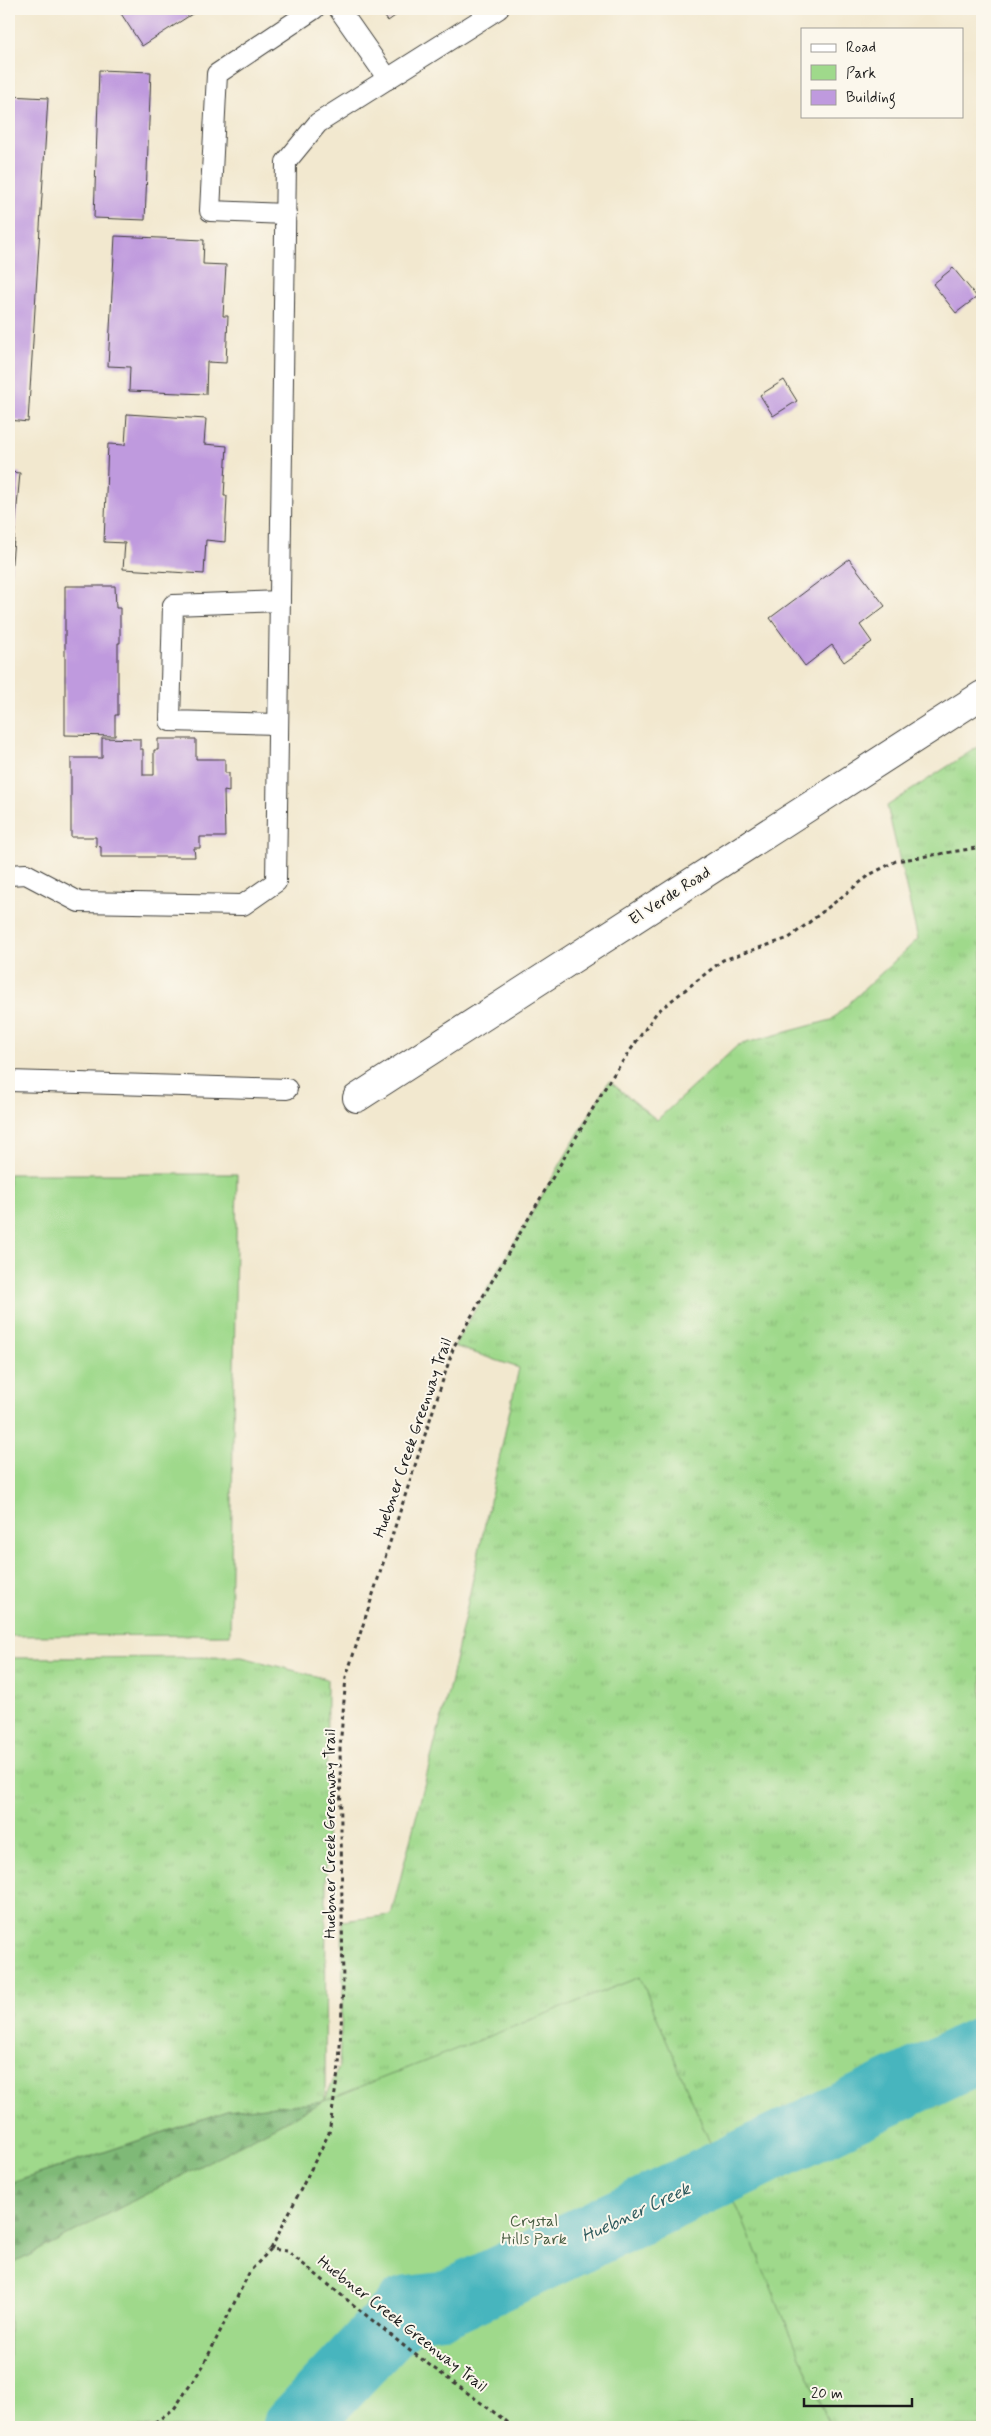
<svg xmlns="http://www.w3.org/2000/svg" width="991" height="2436" font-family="Mynerve,sans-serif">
	<defs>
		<pattern id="grass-tufts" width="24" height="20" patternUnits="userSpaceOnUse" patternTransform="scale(1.25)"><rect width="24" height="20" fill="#9fd98b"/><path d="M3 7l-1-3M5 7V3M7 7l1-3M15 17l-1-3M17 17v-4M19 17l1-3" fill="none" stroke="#88ba77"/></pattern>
		<pattern id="forest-firs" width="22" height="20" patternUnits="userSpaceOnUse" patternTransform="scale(1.25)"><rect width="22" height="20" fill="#7fb977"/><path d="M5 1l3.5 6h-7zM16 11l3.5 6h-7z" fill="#6d9e66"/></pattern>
	</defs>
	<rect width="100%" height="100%" fill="#fbf7ec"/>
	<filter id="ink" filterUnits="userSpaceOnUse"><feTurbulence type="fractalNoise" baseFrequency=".02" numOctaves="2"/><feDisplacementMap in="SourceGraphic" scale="10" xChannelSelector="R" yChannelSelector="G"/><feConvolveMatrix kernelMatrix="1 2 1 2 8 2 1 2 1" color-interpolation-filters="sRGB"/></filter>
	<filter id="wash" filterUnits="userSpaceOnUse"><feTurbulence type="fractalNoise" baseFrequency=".0096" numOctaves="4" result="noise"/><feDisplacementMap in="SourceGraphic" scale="20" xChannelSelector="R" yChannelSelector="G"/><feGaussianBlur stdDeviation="1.12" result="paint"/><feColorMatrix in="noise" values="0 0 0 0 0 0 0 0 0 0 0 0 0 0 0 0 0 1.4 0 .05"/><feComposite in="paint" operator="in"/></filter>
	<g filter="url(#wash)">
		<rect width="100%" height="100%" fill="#f2e8cf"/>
		<!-- grass -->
		<polygon fill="url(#grass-tufts)" stroke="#5e7a54" points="982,744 982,2427 9,2427 9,2266 323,2102 227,2111 9,2184 9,1658 242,1657 327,1679 325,2100 339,2066 343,1987 342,1921 391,1915 450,1684 519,1368 454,1346 609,1081 657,1120 738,1045 831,1020 918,939 887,806"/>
		<!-- forest -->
		<polygon fill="url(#forest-firs)" stroke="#4e6a4a" points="324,2101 9,2266 9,2184 227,2111"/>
		<!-- park -->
		<g fill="#9fd98b" stroke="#5e7a54">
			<polygon points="9,1174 237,1174 230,1635 9,1636"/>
			<polygon points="640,1977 830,2427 9,2427 9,2266 324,2101"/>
		</g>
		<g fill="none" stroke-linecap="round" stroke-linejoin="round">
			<!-- river -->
			<polyline stroke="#46b5be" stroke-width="65" points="295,2427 406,2309 446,2304 982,2049"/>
		</g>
		<g id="blocks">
			<!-- building -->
			<g fill="#bf9ade">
				<polygon points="118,9 200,9 142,46"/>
				<polygon points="379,9 405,9 388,21"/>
				<polygon points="99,70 151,72 145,220 94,218"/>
				<polygon points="9,96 48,98 28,422 9,420"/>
				<polygon points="115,236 204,240 203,264 226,265 223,316 228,316 226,363 207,362 206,394 129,391 130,367 108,366"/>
				<polygon points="953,268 977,297 956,313 933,284"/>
				<polygon points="784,380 797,401 773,416 760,395"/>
				<polygon points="127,414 206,419 204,444 227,446 224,496 227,496 225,542 206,540 204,574 123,569 125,543 104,542 108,444 125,445"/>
				<polygon points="9,472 20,473 10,584 9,584"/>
				<polygon points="849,559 885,606 860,625 872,642 844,662 832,645 805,666 770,618"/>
				<polygon points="65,586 115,586 116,608 120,608 120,643 118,643 118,715 115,715 115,736 65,735"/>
				<polygon points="102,738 140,739 140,749 143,749 143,775 154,775 154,750 158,750 158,739 196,739 196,759 225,759 225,773 229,773 229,792 224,791 225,837 200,837 200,848 194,848 195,857 101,857 101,847 96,846 96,837 71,837 71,758 102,758"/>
			</g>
		</g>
	</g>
	<g filter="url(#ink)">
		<use href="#blocks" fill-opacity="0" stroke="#3c3b37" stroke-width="1"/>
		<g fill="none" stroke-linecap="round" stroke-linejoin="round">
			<defs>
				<g id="service">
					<polyline points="339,9 388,79"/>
					<polyline points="286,214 210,211 217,74 314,9"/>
					<polyline points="278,724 170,721 173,605 280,601"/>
					<polyline points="9,875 26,874 79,902 243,905 276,882 286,162 318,123 498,9"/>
					<polyline points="9,1081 287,1089"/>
				</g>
				<polyline id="minor" points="357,1098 982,695"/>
			</defs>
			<!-- service casing -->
			<use href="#service" stroke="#3c3b37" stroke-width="22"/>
			<!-- minor casing -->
			<use href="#minor" stroke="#3c3b37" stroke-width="30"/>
			<!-- path -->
			<g stroke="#3c3b37" stroke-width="3" stroke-dasharray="4 4" stroke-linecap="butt">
				<polyline points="271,2249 329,2133 339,2066 343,1987 340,1748 346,1677 454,1346 609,1081 657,1012 723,960 789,938 871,874 896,861 982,847"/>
				<polyline points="148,2427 174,2409 203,2366 250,2271 271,2249 287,2251 409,2350 514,2427"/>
			</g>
			<!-- service -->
			<use href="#service" stroke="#fff" stroke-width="20"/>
			<!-- minor -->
			<use href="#minor" stroke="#fff" stroke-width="28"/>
		</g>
	</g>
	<g text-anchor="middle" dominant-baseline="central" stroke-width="4" stroke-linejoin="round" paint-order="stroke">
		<!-- street labels -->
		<g font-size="16" fill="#1c1c1c" stroke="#fbf7ec">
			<text transform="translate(670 896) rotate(-33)">El Verde Road</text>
			<text transform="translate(413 1438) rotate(-71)">Huebner Creek Greenway Trail</text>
			<text transform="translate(330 1834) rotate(-90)">Huebner Creek Greenway Trail</text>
			<text transform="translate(402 2324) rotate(38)">Huebner Creek Greenway Trail</text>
		</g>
		<!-- park labels -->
		<g font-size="16" fill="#4a5e43" stroke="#fbf7ec">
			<text x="534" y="2221">Crystal<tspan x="534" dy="18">Hills Park</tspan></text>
		</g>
		<!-- water labels -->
		<g font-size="18" font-style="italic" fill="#2d595d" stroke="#fbf7ec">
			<text transform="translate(636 2213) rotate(-25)">Huebner Creek</text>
		</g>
	</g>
	<!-- margin -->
	<rect width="991" height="2436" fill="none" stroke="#fbf7ec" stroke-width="30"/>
	<!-- legend -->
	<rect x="801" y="28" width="162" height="90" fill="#fbf7ec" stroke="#a29f99"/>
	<rect x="811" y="44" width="25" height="8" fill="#ffffff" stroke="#a29f99"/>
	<text x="846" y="52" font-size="15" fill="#1c1c1c">Road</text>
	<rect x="811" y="65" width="25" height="15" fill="#9fd98b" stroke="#a29f99"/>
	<text x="846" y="78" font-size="15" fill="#1c1c1c">Park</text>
	<rect x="811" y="90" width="25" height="15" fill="#bf9ade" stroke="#a29f99"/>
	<text x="846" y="102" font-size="15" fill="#1c1c1c">Building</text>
	<!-- scale -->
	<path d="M804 2398v8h108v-8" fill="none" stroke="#1c1c1c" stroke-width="2.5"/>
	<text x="811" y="2398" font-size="15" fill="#1c1c1c" stroke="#fbf7ec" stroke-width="4" paint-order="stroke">20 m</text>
</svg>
